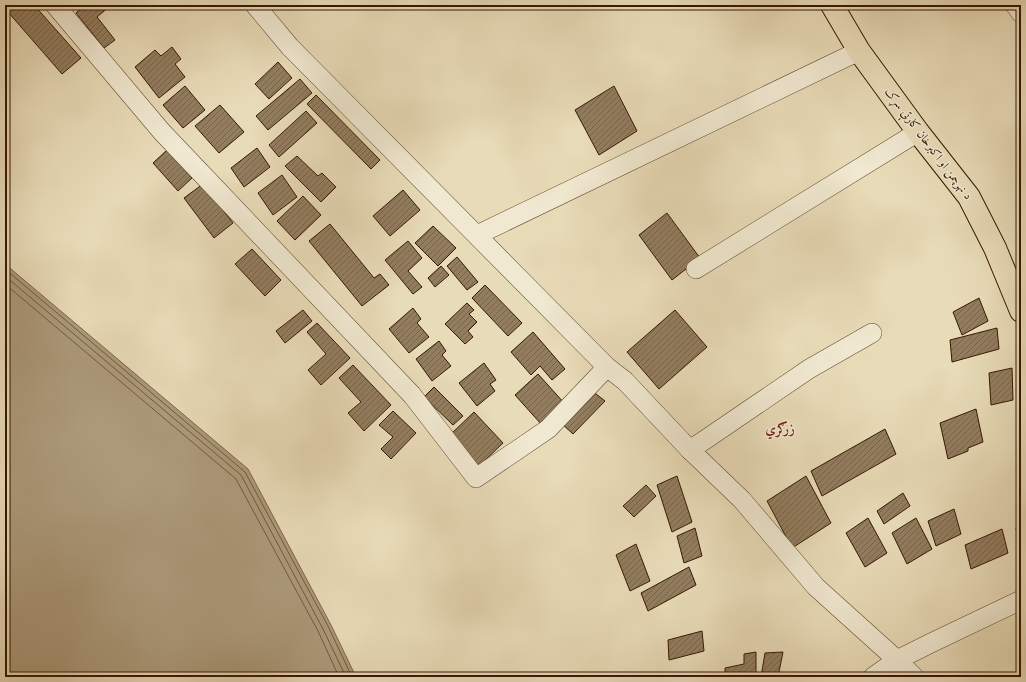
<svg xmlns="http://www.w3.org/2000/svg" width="1026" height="682" font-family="'Old Standard TT',Amiri,serif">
	<defs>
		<pattern id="building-hatch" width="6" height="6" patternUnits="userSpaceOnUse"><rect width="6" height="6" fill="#927d60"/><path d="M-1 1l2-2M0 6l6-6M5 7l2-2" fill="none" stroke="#78654d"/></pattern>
	</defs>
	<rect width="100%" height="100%" fill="#e8dbb7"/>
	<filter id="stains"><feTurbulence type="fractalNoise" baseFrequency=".005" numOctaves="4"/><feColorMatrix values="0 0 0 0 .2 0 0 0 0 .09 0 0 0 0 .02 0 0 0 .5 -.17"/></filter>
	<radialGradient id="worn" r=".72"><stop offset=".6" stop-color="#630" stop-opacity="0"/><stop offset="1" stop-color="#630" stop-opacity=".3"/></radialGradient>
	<!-- water -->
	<polygon fill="#ab9979" stroke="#7c6549" points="5,264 248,469 331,625 356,677 5,677"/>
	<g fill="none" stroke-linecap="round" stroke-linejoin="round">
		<!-- shore -->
		<g stroke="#70583e" stroke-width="1">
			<polyline points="5,269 245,472 328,626 352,677"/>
			<polyline points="5,276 241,475 323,629 346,677"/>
			<polyline points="5,284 236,479 318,631 339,677"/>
		</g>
	</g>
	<!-- building -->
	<g fill="url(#building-hatch)" stroke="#351802">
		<polygon points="16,5 34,5 81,58 62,74 8,12"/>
		<polygon points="86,5 109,5 110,6 97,17 115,40 104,48 76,13"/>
		<polygon points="172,47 181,59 175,64 185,77 159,98 135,67 155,50 161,56"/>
		<polygon points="278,62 292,78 269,99 255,84"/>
		<polygon points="300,79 312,93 268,130 256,116"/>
		<polygon points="185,86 205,110 183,128 163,105"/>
		<polygon points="614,86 637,131 599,155 575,110"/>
		<polygon points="316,95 380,160 371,169 307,104"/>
		<polygon points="220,105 244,132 219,153 195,126"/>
		<polygon points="306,111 317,123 279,157 269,145"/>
		<polygon points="257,148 270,167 244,187 231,168"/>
		<polygon points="167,150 192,178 178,191 153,163"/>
		<polygon points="297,156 318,176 322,173 336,187 321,202 285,166"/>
		<polygon points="282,175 297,197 273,215 258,193"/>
		<polygon points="203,184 233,223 214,238 184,198"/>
		<polygon points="403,190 420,210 390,236 373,216"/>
		<polygon points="303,196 321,215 295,240 277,221"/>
		<polygon points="667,213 700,258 672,280 639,235"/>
		<polygon points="330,224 374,278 380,274 389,285 362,306 309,241"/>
		<polygon points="433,226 456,248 438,266 415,243"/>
		<polygon points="408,241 422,258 408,271 422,287 413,294 385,260"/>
		<polygon points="252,249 281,280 265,296 235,264"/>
		<polygon points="457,257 478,282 467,290 447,266"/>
		<polygon points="441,266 449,275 435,287 428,278"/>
		<polygon points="485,285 522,323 508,336 472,298"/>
		<polygon points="979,298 988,321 962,335 953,312"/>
		<polygon points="467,303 474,310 469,314 477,322 468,331 473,337 465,344 445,324"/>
		<polygon points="413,308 421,319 417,323 429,337 409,353 389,329"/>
		<polygon points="303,310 312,321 285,343 276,331"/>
		<polygon points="675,310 707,347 659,389 627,352"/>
		<polygon points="317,323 350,358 321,385 308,370 326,354 307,332"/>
		<polygon points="997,328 999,349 952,362 950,340"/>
		<polygon points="533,332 565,369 552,380 540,366 531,375 511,352"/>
		<polygon points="439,341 446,351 442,355 451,366 432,381 416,359"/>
		<polygon points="484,363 496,380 490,384 495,391 477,406 459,383"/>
		<polygon points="353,365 391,405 364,431 348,413 361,402 339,378"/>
		<polygon points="1012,368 1013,400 991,405 989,373"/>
		<polygon points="538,374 565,404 542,425 515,395"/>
		<polygon points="434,387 463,416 453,425 424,397"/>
		<polygon points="591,390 605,401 573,434 560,422"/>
		<polygon points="976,409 983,442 968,448 968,451 948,459 940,423"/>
		<polygon points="393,411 416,433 391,459 381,449 393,437 379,425"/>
		<polygon points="474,412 503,443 479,466 450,435"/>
		<polygon points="885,429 896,454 822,496 811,471"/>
		<polygon points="677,476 692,522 672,532 657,485"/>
		<polygon points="806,476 831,523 792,548 767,501"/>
		<polygon points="646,485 656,496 634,517 623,506"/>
		<polygon points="903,493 910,506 884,524 877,511"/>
		<polygon points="954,509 961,534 936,546 928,521"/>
		<polygon points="868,518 887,553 865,567 846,533"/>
		<polygon points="916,518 932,549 907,564 892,533"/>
		<polygon points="1021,526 1021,556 1016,528"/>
		<polygon points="695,528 702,556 684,563 677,536"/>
		<polygon points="1002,529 1008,553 971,569 965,545"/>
		<polygon points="636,544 650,581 630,591 616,555"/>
		<polygon points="689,567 696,585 648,611 641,593"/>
		<polygon points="702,631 704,651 669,660 668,640"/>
		<polygon points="756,652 756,677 725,677 725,668 744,664 744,654"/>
		<polygon points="783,652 778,677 761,677 765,653"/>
	</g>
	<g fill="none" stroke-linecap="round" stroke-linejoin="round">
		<defs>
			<g id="minor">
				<polyline points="55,5 162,132 412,395 476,478 548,429 607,367"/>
				<polyline points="255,5 290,47 607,367 625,381 690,450 742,500 816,587 897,660 914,677"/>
				<polyline points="1015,5 1021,13"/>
				<polyline points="477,235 859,51"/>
				<polyline points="696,269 918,132"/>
				<polyline points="690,450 809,369 872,333"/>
				<polyline points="873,677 897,660 931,643 1021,600"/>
			</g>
			<polyline id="major" points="832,5 859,51 918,132 969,197 995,248 1021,311"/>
		</defs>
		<!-- minor casing -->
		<use href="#minor" stroke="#62492f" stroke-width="20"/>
		<!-- major casing -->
		<use href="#major" stroke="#351802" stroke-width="24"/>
		<!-- minor -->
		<use href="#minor" stroke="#f0e8d0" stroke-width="19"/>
		<!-- major -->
		<use href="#major" stroke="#e8dbb7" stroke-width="22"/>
	</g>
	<g text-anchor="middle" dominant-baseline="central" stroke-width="3" stroke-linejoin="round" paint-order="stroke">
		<!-- street labels -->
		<g font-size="12" fill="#351802" stroke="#f0e8d0">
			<text transform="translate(928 144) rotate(53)">د نهرچمن او اکبرخان کارتې سړک</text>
		</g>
		<!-- quarter labels -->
		<g font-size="14" font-weight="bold" fill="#7a1f14" stroke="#f0e8d0">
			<text x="780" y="429">زرګري</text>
		</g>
	</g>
	<!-- margin -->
	<rect width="1026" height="682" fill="none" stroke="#e8dbb7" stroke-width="20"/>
	<rect x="6" y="6" width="1014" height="670" fill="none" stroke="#351802" stroke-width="2"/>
	<rect x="10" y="10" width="1006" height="662" fill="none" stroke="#351802"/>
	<rect width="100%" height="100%" filter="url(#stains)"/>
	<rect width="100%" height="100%" fill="url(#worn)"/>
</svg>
